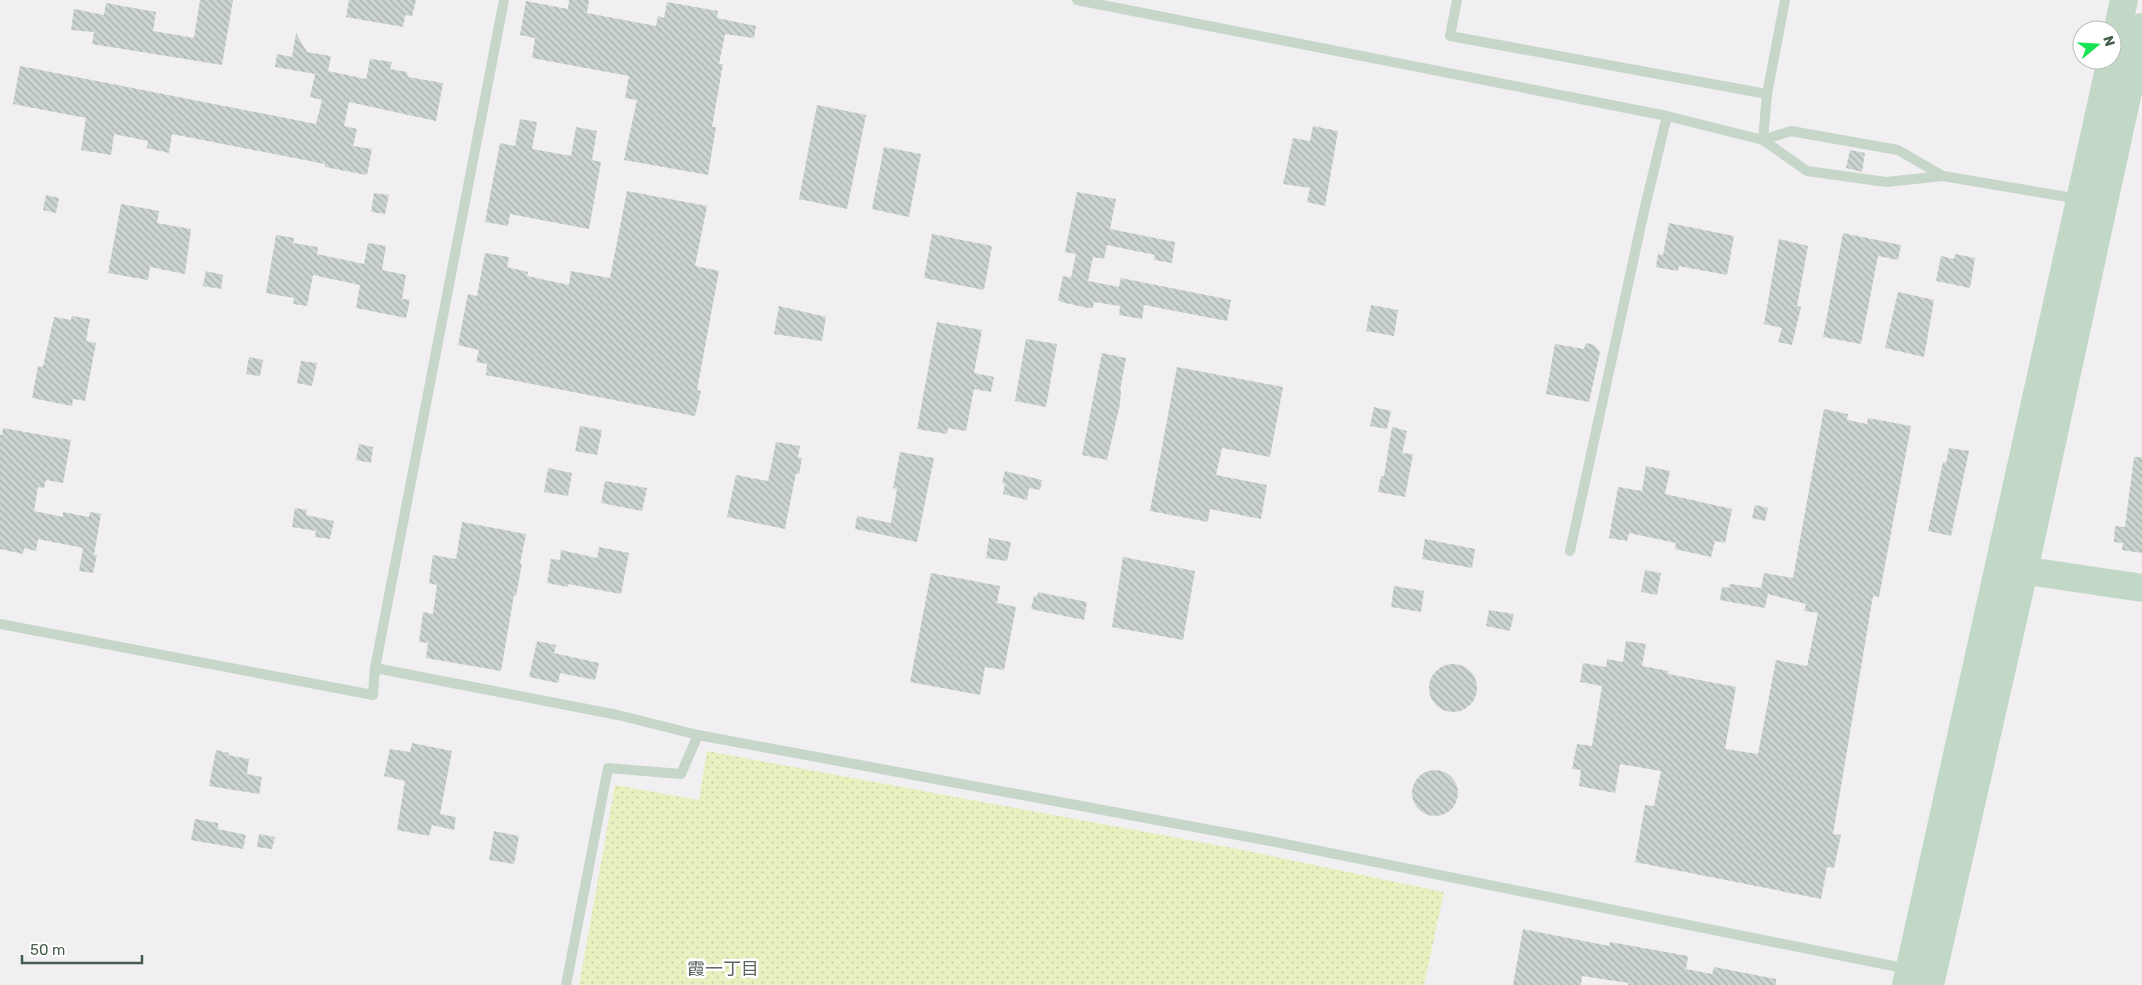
<svg xmlns="http://www.w3.org/2000/svg" width="2142" height="985" font-family="Rubik,'Noto Sans JP',sans-serif">
	<defs>
		<pattern id="grass-dots" width="8" height="8" patternUnits="userSpaceOnUse" patternTransform="scale(1.25)"><rect width="8" height="8" fill="#e9efbe"/><path d="M2 2h.1M6 6h.1" fill="none" stroke="#c9cfa5" stroke-width="1.8" stroke-linecap="round"/></pattern>
		<pattern id="building-back-hatch" width="6" height="6" patternUnits="userSpaceOnUse" patternTransform="scale(1.25)"><rect width="6" height="6" fill="#ccd4d0"/><path d="M-1 5l2 2M0 0l6 6M5-1l2 2" fill="none" stroke="#a7afab"/></pattern>
	</defs>
	<rect width="100%" height="100%" fill="#f1eff2"/>
	<!-- grass -->
	<polygon fill="url(#grass-dots)" points="707,751 1243,850 1444,892 1424,985 579,985 615,785 699,800"/>
	<!-- building -->
	<g fill="url(#building-back-hatch)">
		<polygon points="200,0 233,0 222,65 92,44 94,32 71,30 74,9 104,15 106,3 156,12 153,31 194,38"/>
		<polygon points="349,0 416,0 412,16 405,15 403,27 346,17"/>
		<polygon points="569,0 589,0 587,13 656,26 658,16 664,18 667,2 718,11 717,18 756,26 754,38 725,34 719,64 723,64 712,127 716,127 708,175 624,160 637,100 625,98 629,76 532,58 535,38 520,35 526,1 568,9"/>
		<polygon points="296,33 307,52 331,56 328,71 366,79 370,59 392,62 390,69 407,72 408,77 443,83 436,121 349,102 344,126 357,129 353,146 372,149 367,175 325,167 325,164 172,134 169,153 147,148 148,141 114,134 111,155 81,150 86,118 13,104 20,66 316,124 322,100 310,97 315,74 275,67 277,54 292,57"/>
		<polygon points="817,105 866,115 847,209 799,199"/>
		<polygon points="520,119 537,122 532,149 571,156 576,127 597,131 592,160 601,162 589,229 510,214 508,226 485,222 500,143 515,146"/>
		<polygon points="1313,126 1338,131 1325,206 1307,202 1310,188 1283,184 1293,138 1310,141"/>
		<polygon points="884,147 921,154 909,217 872,209"/>
		<polygon points="1850,150 1865,153 1862,172 1846,168"/>
		<polygon points="627,191 707,206 695,266 719,271 697,390 701,391 695,416 486,375 487,364 476,362 479,350 458,345 468,294 477,296 485,253 509,257 507,267 528,272 527,276 569,285 571,271 610,278"/>
		<polygon points="1077,192 1116,199 1110,229 1175,242 1172,263 1154,260 1155,255 1107,245 1104,259 1093,257 1088,281 1119,287 1121,278 1231,300 1227,321 1144,305 1142,319 1119,315 1120,306 1094,302 1093,308 1088,308 1061,302 1058,300 1063,276 1071,278 1076,254 1065,252"/>
		<polygon points="374,193 389,195 385,214 371,212"/>
		<polygon points="46,195 59,198 56,213 43,210"/>
		<polygon points="121,204 159,211 157,223 191,229 185,274 150,267 148,280 108,273"/>
		<polygon points="1669,223 1734,236 1727,275 1679,266 1678,271 1656,267 1658,254 1663,255"/>
		<polygon points="1843,233 1901,245 1898,260 1878,256 1861,344 1823,337"/>
		<polygon points="932,234 992,246 984,290 924,278"/>
		<polygon points="276,235 294,238 293,243 318,247 317,254 364,264 368,243 386,246 382,270 406,275 402,299 410,300 406,318 356,308 360,285 313,275 307,306 293,304 294,298 266,293"/>
		<polygon points="1779,239 1808,246 1797,306 1801,307 1792,345 1778,342 1782,328 1764,324"/>
		<polygon points="1955,254 1975,258 1970,288 1936,281 1941,256 1954,259"/>
		<polygon points="206,271 223,275 221,289 203,286"/>
		<polygon points="1898,292 1934,300 1924,357 1885,348"/>
		<polygon points="1371,305 1398,310 1394,336 1366,331"/>
		<polygon points="779,306 826,317 822,341 774,334"/>
		<polygon points="72,316 90,319 86,341 96,343 85,401 73,399 72,406 32,398 38,366 43,367 54,317 71,320"/>
		<polygon points="937,322 982,330 974,373 994,377 991,392 974,389 966,431 948,428 947,434 917,429"/>
		<polygon points="1026,339 1057,344 1046,407 1015,401"/>
		<polygon points="1586,343 1594,345 1600,352 1589,402 1546,394 1555,344 1584,349"/>
		<polygon points="1102,353 1126,358 1120,390 1121,390 1120,404 1107,460 1082,455"/>
		<polygon points="249,357 263,360 260,376 246,374"/>
		<polygon points="301,361 317,363 312,386 297,383"/>
		<polygon points="1177,367 1283,387 1270,457 1222,448 1216,475 1267,485 1261,519 1210,509 1208,522 1150,511"/>
		<polygon points="1374,407 1391,411 1387,429 1370,426"/>
		<polygon points="1824,409 1848,414 1847,420 1867,424 1868,418 1911,426 1879,597 1873,596 1833,834 1841,835 1834,868 1827,867 1821,899 1635,862 1645,805 1654,806 1661,771 1620,764 1615,793 1579,786 1581,770 1572,769 1577,744 1592,746 1602,686 1580,682 1583,663 1606,667 1607,659 1623,662 1626,641 1646,644 1642,666 1668,671 1668,674 1736,687 1725,749 1758,754 1776,660 1807,666 1818,613 1804,611 1806,604 1768,594 1765,608 1725,601 1720,600 1722,587 1729,588 1730,584 1761,588 1764,573 1793,578"/>
		<polygon points="580,426 602,430 597,455 575,451"/>
		<polygon points="1392,427 1407,431 1402,453 1413,454 1405,497 1378,492 1381,476 1384,476"/>
		<polygon points="3,428 71,440 63,483 46,480 44,488 38,487 34,511 63,517 63,512 89,517 90,512 101,514 94,555 97,555 93,573 79,571 83,548 38,539 36,551 24,548 23,554 0,549 0,435 2,435"/>
		<polygon points="776,442 800,446 798,457 802,458 799,474 796,473 785,529 727,517 736,475 768,481"/>
		<polygon points="359,444 373,447 371,463 356,460"/>
		<polygon points="1949,448 1969,451 1951,536 1928,531 1943,462 1946,463"/>
		<polygon points="900,452 934,458 917,542 855,529 857,516 891,523 897,489 893,488"/>
		<polygon points="2134,457 2142,457 2142,553 2122,550 2123,543 2114,542 2115,526 2125,527"/>
		<polygon points="1646,466 1670,471 1665,494 1732,509 1725,543 1715,541 1711,557 1675,549 1676,543 1629,533 1627,541 1609,538 1618,487 1642,491"/>
		<polygon points="548,468 572,473 568,496 544,492"/>
		<polygon points="1005,471 1042,480 1040,490 1029,488 1027,500 1003,494 1005,484 1002,483"/>
		<polygon points="605,481 647,488 642,511 601,503"/>
		<polygon points="1755,505 1768,508 1765,521 1752,518"/>
		<polygon points="295,508 307,510 306,515 334,521 330,539 315,537 316,531 292,527"/>
		<polygon points="462,522 526,534 520,564 522,564 516,596 514,595 501,671 426,658 428,643 419,642 423,612 433,614 437,585 429,583 433,555 456,559"/>
		<polygon points="989,538 1011,542 1007,561 986,558"/>
		<polygon points="1425,539 1475,549 1472,568 1422,559"/>
		<polygon points="599,547 629,553 621,594 568,584 568,587 547,583 551,559 560,560 561,550 597,558"/>
		<polygon points="1123,557 1195,571 1183,640 1112,627"/>
		<polygon points="1645,570 1661,573 1657,595 1641,592"/>
		<polygon points="931,573 1000,586 997,603 1016,607 1004,670 985,667 980,695 910,682"/>
		<polygon points="1394,586 1424,591 1421,612 1391,607"/>
		<polygon points="1038,592 1087,602 1084,620 1031,609 1034,596 1037,596"/>
		<polygon points="1489,610 1514,614 1510,631 1486,626"/>
		<polygon points="537,641 556,645 554,653 599,663 595,680 560,673 558,683 529,677"/>
		<circle cx="1453" cy="688" r="24"/>
		<polygon points="412,743 452,751 440,814 456,817 454,830 432,825 429,836 397,830 405,781 384,776 390,749 410,752"/>
		<polygon points="216,750 229,753 228,755 249,759 247,774 262,777 259,794 209,786"/>
		<circle cx="1435" cy="793" r="23"/>
		<polygon points="195,819 218,823 218,829 246,835 243,849 191,840"/>
		<polygon points="494,831 519,836 514,864 489,860"/>
		<polygon points="259,834 275,837 272,849 257,847"/>
		<polygon points="1523,929 1609,946 1610,942 1688,956 1686,969 1712,974 1714,967 1776,979 1776,985 1628,985 1629,983 1582,976 1581,985 1513,985"/>
	</g>
	<g fill="none" stroke-linecap="round" stroke-linejoin="round">
		<!-- lane -->
		<g stroke="#c6d6c9" stroke-width="10">
			<polyline points="1077,0 1667,116 1763,140 1807,171 1886,182 1943,176 2079,199"/>
			<polyline points="1457,0 1450,36 1767,94"/>
			<polyline points="1763,140 1791,131 1898,150 1943,176"/>
			<polyline points="1763,140 1767,94 1785,0"/>
			<polyline points="1570,551 1644,211 1667,116"/>
			<polyline points="0,624 373,695 375,668 504,0"/>
			<polyline points="375,668 618,715 698,735 1270,841 1908,969"/>
			<polyline points="566,985 608,768 681,774 698,735"/>
		</g>
		<!-- secondary -->
		<g stroke="#c2d8c7" stroke-width="28">
			<polyline points="2112,55 2124,0"/>
			<polyline points="2007,568 2142,588"/>
			<polyline points="1906,985 2111,60"/>
			<polyline points="1930,985 2024,571 2142,27"/>
		</g>
	</g>
	<g text-anchor="middle" dominant-baseline="central" stroke-width="5" stroke-linejoin="round" paint-order="stroke">
		<!-- neighbourhood labels -->
		<g font-size="18" fill="#5c645e" stroke="#fff">
			<text x="723" y="969">霞一丁目</text>
		</g>
	</g>
	<!-- north arrow -->
	<g transform="translate(2097 45) rotate(72)"><circle r="24" fill="#ffffff" stroke="#b5beb7"/>
	<path d="M0-4L9 19L0 12L-9 19Z" fill="#18e354"/>
	<text y="-8" font-size="14" font-weight="bold" text-anchor="middle" fill="#475d4c">N</text>
	</g>
	<!-- scale -->
	<path d="M22 955v8h120v-8" fill="none" stroke="#475d4c" stroke-width="2.5"/>
	<text x="30" y="955" font-size="15" fill="#475d4c" stroke="#ffffff" stroke-width="4" paint-order="stroke">50 m</text>
</svg>
